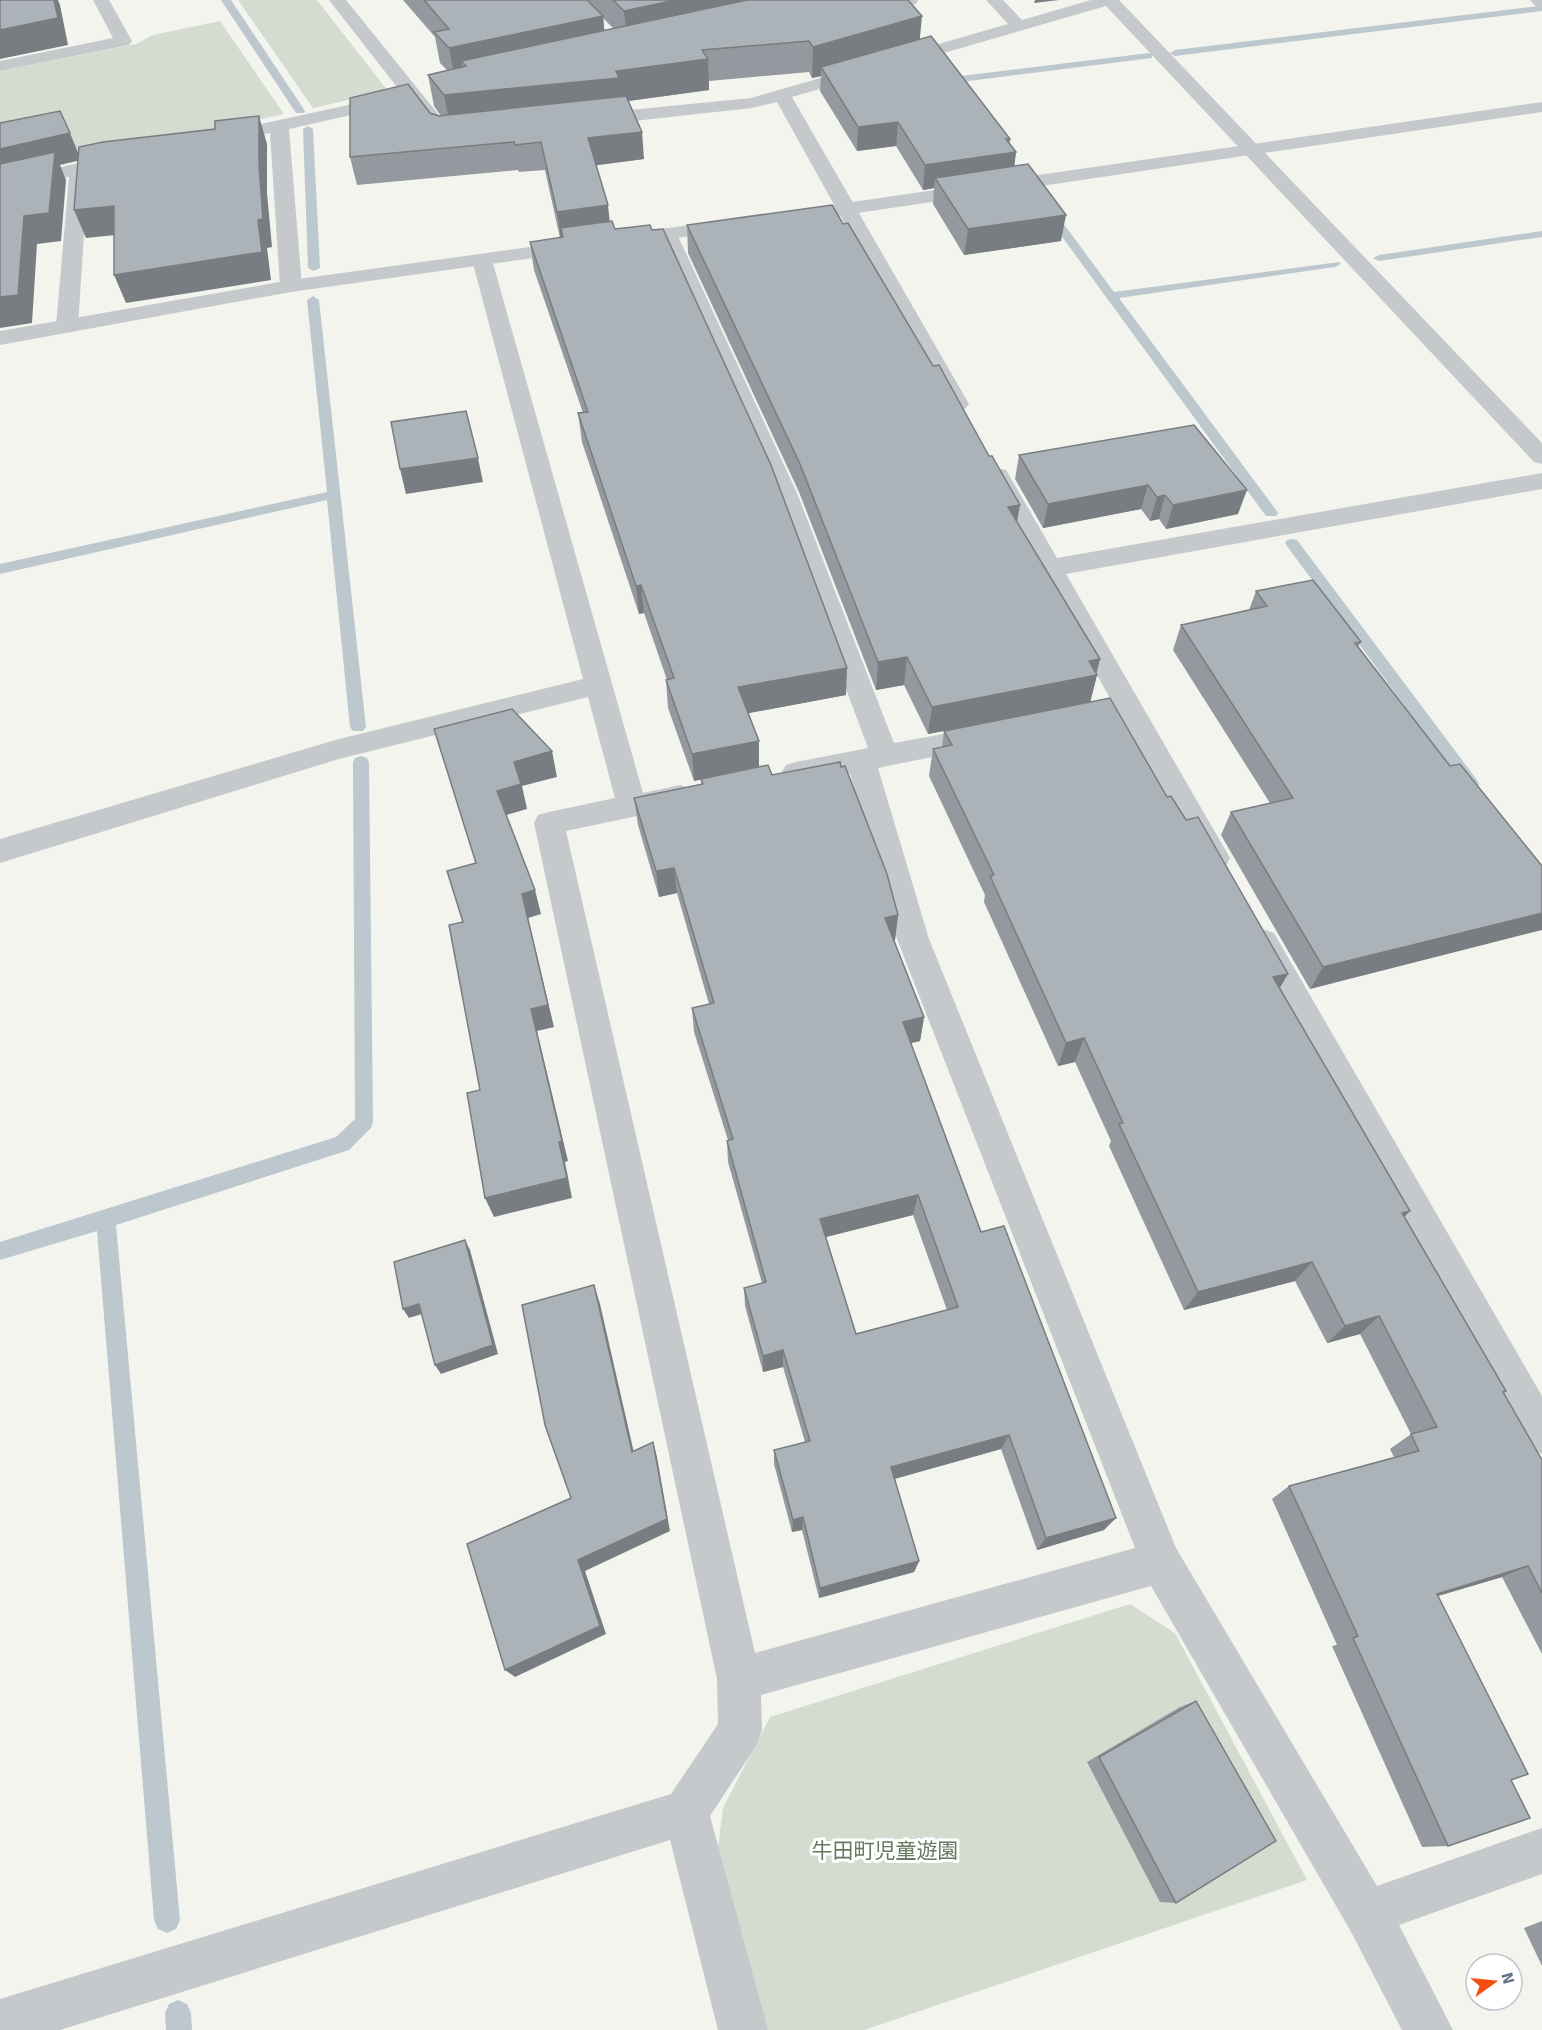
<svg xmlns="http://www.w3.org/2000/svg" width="1542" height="2030" font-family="Signika,'Noto Sans JP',sans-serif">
	<rect width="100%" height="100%" fill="#f4f4ef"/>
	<!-- green -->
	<g fill="#d4dcd0">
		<polygon points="238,0 317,0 388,91 313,108"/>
		<polygon points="220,21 284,114 0,178 0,71 136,44 153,35"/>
		<polygon points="1130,1604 1175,1633 1307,1880 864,2030 754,2030 715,1871 723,1808 770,1717"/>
	</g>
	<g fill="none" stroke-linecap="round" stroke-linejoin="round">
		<!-- stream -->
		<g fill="#bcc8cd" fill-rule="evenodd">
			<polygon points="221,0 231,0 305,111 304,113 296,113"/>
			<polygon points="1539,6 1542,7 1542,11 1175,56 1170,53 1175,50"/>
			<polygon points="1149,53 1152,54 1152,58 953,83 948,80 953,77"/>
			<polygon points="308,126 313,129 320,268 314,271 308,268 303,129"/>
			<polygon points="1048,207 1052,208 1114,292 1339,262 1341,264 1335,267 1119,298 1276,510 1278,513 1276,516 1266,516 1044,212 1043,210"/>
			<polygon points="1542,231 1542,237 1379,261 1373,258 1379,255"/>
			<polygon points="313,296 319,300 366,727 363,731 353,731 350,727 327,500 0,574 0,564 327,492 307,300"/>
			<polygon points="1292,539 1297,540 1477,780 1479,784 1477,788 1465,788 1287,546 1285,543 1287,540"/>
			<polygon points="361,756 367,758 369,762 373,1122 371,1128 349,1150 116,1225 180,1920 176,1929 167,1933 158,1929 154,1920 97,1231 0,1260 0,1242 336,1137 355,1119 353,762 355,758"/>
			<polygon points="178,2000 187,2004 191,2013 192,2030 166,2030 165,2013 169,2004"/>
		</g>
		<!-- minor -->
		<g fill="#c6c9cc" fill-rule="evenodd">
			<polygon points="93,0 109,0 132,41 129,45 0,71 0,61 113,38"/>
			<polygon points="329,0 346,0 439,115 441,119 439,123 425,123"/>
			<polygon points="845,0 861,0 864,4 885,0 918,0 916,4 860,15 854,14"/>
			<polygon points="986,0 1003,0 1022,20 1091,0 1119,0 1542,443 1542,464 1534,462 1106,6 792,97 969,404 965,409 957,411 949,409 945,404 777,102 752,108 589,126 582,124 580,120 582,116 589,114 751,98 1008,24"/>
			<polygon points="1530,0 1542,0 1542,8 1536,7"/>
			<polygon points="394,95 400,96 403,100 400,104 289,129 302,286 298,290 291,292 284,290 280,286 270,133 219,145 212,143 210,139 212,135 219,133"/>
			<polygon points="121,154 128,156 131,160 128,164 88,173 78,326 75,331 67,333 59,331 56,326 69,177 0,192 0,180"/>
			<polygon points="667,228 674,230 677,234 797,493 894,743 986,726 996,729 1000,736 996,743 986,746 878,768 929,939 1176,1548 1377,1886 1542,1828 1542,1874 1399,1925 1453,2030 1402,2030 1350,1930 1151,1586 761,1695 762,1730 756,1746 710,1816 768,2030 718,2030 670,1840 60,2030 0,2030 0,1999 671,1794 718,1724 717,1679 534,823 538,815 549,812 615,798 588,697 339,759 0,863 0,839 339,739 583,679 472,260 475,256 482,254 489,256 492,260 643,793 680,785 690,788 695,796 690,804 680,807 566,831 755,1653 1135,1548 897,939 850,773 796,784 786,781 781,773 786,765 796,762 868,748 773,493 657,234 660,230"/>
			<polygon points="997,468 1006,470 1009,475 1057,558 1542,473 1542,489 1066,574 1230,858 1226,866 1215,870 1204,866 1121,718 1072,728 1062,725 1058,718 1062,711 1111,700 985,475 988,470"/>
			<polygon points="1263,929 1274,933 1542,1396 1542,1454 1528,1448 1252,951 1247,942 1252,933"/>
		</g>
		<!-- tertiary -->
		<g fill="#c6c9cc" fill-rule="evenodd">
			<polygon points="1542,102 1542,112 790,223 783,221 780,217 783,213 790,211"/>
			<polygon points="733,219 740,221 743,225 740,229 291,292 0,345 0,331 291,280"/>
		</g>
	</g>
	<!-- wall -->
	<g fill="#93999e" fill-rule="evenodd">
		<path d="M403 0H908L920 39 1010 139 1009 143 1016 152 1014 166 1061 241 964 255 933 204 934 188 923 190 896 146 857 151 820 91 821 76 812 78 809 72 709 81V90L628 101 644 159 596 165 609 222 615 229 846 695 748 713 759 767 772 775 898 915 895 940 894 941 924 1017 920 1041 910 1043 981 1232 1104 1530 1037 1550 1001 1449 894 1479 919 1561 914 1572 819 1598 802 1530 792 1532 774 1464V1450L805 1442 783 1367 763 1372 745 1306 744 1288 762 1283 728 1162 727 1141 728 1140 694 1032 692 1008 709 1004 677 893 659 897 638 825 634 798 701 784V779L694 781 668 708 666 680H667L644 613 639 614 582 442 578 413H583L534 270 530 242 560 238 545 170 519 172 518 170 357 185 350 157 430 113 441 116 434 106 428 75 447 70 440 63 435 37ZM603 18 613 28 604 30ZM913 1215 947 1310 856 1334 826 1237Z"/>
		<polygon points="687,225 1100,659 1096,673 1097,675 1090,702 1167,797 1280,989 1404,1217 1506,1391 1504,1393 1542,1460 1542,1654 1502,1577 1438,1596 1511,1780 1448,1846 1422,1847 1332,1646 1337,1645 1272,1499 1289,1486 1394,1457 1390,1449 1411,1434 1360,1334 1327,1343 1295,1281 1184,1310 1109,1146 1111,1141 1075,1062 1058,1066 984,902 985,895 929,776 933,749 942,747 944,731 928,734 904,685 876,690 799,492 688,253"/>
		<polygon points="1194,425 1238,514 1166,529 1159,519 1150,521 1141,509 1043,528 1015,479 1019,455"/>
		<polygon points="1256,591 1361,642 1358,647 1450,766 1310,989 1221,835 1231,812 1270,803 1173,650 1181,625 1249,610"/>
		<polygon points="1196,1701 1176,1903 1160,1902 1087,1762 1180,1707"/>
		<polygon points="1542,1921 1542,1966 1524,1928"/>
	</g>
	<!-- shaded-wall -->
	<g fill="#787d81">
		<polygon points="54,0 58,0 60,5 68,45 0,59 0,30"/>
		<polygon points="676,0 756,0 627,42 624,11"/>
		<polygon points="1035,0 1059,0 1034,3"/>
		<polygon points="603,16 606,47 461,61 464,77 455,79 449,48"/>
		<polygon points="922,16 919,47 821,67 821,76 812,78 813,47"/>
		<polygon points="708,59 709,90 621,102 450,127 444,95 616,71"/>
		<polygon points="259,116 267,144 267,193 272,247 267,248 271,280 126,303 114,275 259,165"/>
		<polygon points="898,122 896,146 857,151 858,127"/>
		<polygon points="642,132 644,159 591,166 588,138"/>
		<polygon points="70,133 81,160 60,165 66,180 61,241 37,244 32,323 0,328 0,297 24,216 0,179 0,149"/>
		<polygon points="1006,139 1010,139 1008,153 1016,152 1013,177 935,178 934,188 923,190 925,165"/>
		<polygon points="608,205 611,233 561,228 562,240 561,240 557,212"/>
		<polygon points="114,206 125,234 86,238 74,210"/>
		<polygon points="1066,215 1061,241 964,255 968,229"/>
		<polygon points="478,458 483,482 406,494 400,469"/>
		<polygon points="1148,485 1141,509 1043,528 1048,504"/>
		<polygon points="1247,490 1238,514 1166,529 1173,505"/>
		<polygon points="1165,495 1159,519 1150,521 1157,497"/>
		<polygon points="1020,505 1015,533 1008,507"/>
		<polygon points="641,585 644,613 639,614 636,586"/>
		<polygon points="907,657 904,685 876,690 878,662"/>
		<polygon points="1100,659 1096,675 1097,675 1090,703 928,734 932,707 1089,661"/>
		<polygon points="847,668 846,695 739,715 738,687"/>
		<polygon points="759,741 759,768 694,781 692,754"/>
		<polygon points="552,751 557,777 522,786 527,809 503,816 497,791 514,762"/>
		<polygon points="674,868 677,893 659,897 656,871"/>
		<polygon points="535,890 541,914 528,918 554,1027 537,1031 568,1161 565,1162 572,1198 494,1217 485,1198 531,1009 522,894"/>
		<polygon points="1542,913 1542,930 1310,989 1323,967"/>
		<polygon points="898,915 895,940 882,943 885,918"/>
		<polygon points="1288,974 1274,998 1273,977"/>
		<polygon points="924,1017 920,1041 899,1046 903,1022"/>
		<polygon points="1084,1038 1075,1062 1058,1066 1066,1043"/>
		<polygon points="918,1195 913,1215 818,1239 820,1219"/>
		<polygon points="1410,1211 1391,1231 1402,1213"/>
		<polygon points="465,1240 470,1250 498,1354 441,1374 435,1365"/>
		<polygon points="1312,1262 1295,1281 1184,1310 1198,1292"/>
		<polygon points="594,1285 600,1304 637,1466 632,1452"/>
		<polygon points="419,1304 425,1313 409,1318 403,1309"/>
		<polygon points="1379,1316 1360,1334 1327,1343 1345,1326"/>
		<polygon points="783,1350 783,1367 763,1372 763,1356"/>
		<polygon points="1009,1435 1001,1449 887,1481 891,1467"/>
		<polygon points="653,1442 657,1457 670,1531 585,1571 606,1634 515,1677 505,1670 578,1560"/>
		<polygon points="803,1517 802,1530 792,1532 793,1520"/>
		<polygon points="1116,1518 1104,1530 1037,1550 1046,1538"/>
		<polygon points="919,1561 914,1572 819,1598 820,1588"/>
		<polygon points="1528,1566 1502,1577 1414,1603 1437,1594"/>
	</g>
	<!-- building -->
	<g fill="#abb2b8" stroke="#787d81" stroke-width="1.5" fill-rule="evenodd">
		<polygon points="0,0 54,0 58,18 0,30"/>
		<polygon points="424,0 587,0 603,16 449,48 434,32 449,29"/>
		<polygon points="613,0 676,0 624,11"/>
		<polygon points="747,0 908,0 922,16 813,47 809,41 702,50 708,59 616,71 619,78 444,95 428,75 466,66 461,61"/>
		<polygon points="931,36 1010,139 1006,139 1016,152 925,165 898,122 858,127 821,67"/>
		<polygon points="408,84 430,113 439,116 626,96 642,132 588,138 608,205 557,212 541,142 515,145 514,142 350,157 350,98"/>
		<polygon points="60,111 70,133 0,149 0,123"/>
		<polygon points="259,116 259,165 263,219 258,220 262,252 114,275 114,206 74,210 79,147 103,142 215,129 215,121"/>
		<polygon points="55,152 49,213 24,216 18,295 0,297 0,164"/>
		<polygon points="1028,164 1066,215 968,229 935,178"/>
		<polygon points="832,205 843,224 848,223 933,366 939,365 989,456 992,456 1020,505 1008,507 1100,659 1089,661 1097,675 932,707 907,657 878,662 800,464 687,225"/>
		<polygon points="612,221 615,229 650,225 652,230 663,229 771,465 847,668 738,687 759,741 692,754 666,680 674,678 641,585 636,586 578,413 588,412 530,242 563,237 561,228"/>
		<polygon points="466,411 478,458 400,469 391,422"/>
		<polygon points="1194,425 1247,490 1173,505 1165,495 1157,497 1148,485 1048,504 1019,455"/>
		<polygon points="1313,580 1361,642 1355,643 1450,766 1460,764 1542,866 1542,913 1323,967 1231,812 1293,798 1181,625 1267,606 1256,591"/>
		<polygon points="1110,698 1167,797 1171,796 1186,820 1198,817 1288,974 1273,977 1410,1211 1402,1213 1506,1391 1503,1392 1542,1460 1542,1593 1528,1566 1437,1594 1528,1774 1511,1780 1530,1818 1448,1846 1353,1638 1358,1636 1289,1486 1419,1451 1411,1434 1437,1427 1379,1316 1345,1326 1312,1262 1198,1292 1119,1124 1123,1123 1084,1038 1066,1043 990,876 994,875 933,749 952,745 944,731"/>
		<polygon points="512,709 552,751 514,762 521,784 497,791 535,890 522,894 548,1005 531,1009 562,1141 559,1142 567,1178 485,1198 467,1093 480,1090 449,925 463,922 447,871 476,863 434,729"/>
		<path d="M840 762 841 767 845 766 887 874 898 915 885 918 924 1017 903 1022 981 1232 1004 1226 1116 1518 1046 1538 1009 1435 891 1467 919 1561 820 1588 803 1517 793 1520 774 1450 810 1441 783 1350 763 1356 744 1288 766 1282 727 1141 733 1139 692 1008 714 1003 674 868 656 871 634 798 703 784 701 779 768 765 772 775ZM918 1195 958 1307 856 1334 820 1219Z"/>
		<polygon points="465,1240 493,1345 435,1365 419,1304 403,1309 394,1262"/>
		<polygon points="594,1285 632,1452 653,1442 667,1519 578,1560 600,1626 505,1670 467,1544 571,1498 545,1425 522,1305"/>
		<polygon points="1196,1701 1276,1841 1176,1903 1099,1757"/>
	</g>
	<g text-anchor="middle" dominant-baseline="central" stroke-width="6" stroke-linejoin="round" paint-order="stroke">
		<!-- near-park labels -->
		<g font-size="21" fill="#647a5f" stroke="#fff">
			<text x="885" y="1851">牛田町児童遊園</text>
		</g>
	</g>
	<!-- north arrow -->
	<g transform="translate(1494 1982) rotate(75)"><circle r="28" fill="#ffffff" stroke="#bfc7cd" stroke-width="1.5"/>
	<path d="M0-4.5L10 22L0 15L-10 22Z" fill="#f34e10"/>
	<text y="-9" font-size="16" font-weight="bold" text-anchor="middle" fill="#607283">N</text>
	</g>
</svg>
